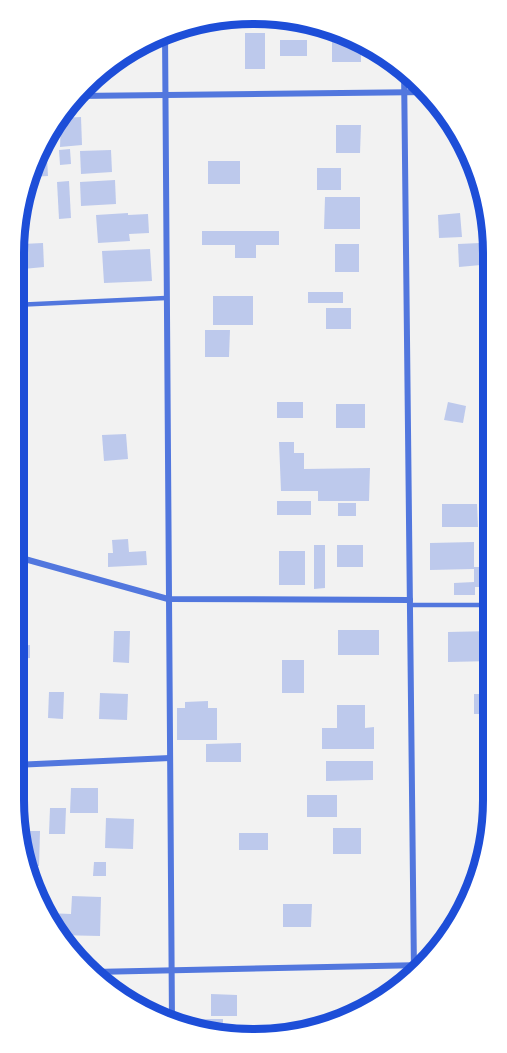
<svg xmlns="http://www.w3.org/2000/svg" width="507" height="1053" font-family="Poppins,sans-serif">
	<rect width="100%" height="100%" fill="#f2f2f2"/>
	<!-- building -->
	<g fill="#bdc9ec">
		<rect x="245" y="33" width="20" height="36"/>
		<rect x="280" y="40" width="27" height="16"/>
		<rect x="332" y="41" width="29" height="21"/>
		<polygon points="81,117 82,145 60,147 61,118"/>
		<polygon points="336,125 361,125 360,153 336,153"/>
		<polygon points="46,141 48,176 29,177 32,161"/>
		<polygon points="460,142 464,142 475,162 460,163"/>
		<polygon points="70,149 71,164 60,165 59,150"/>
		<polygon points="111,150 112,172 81,174 80,151"/>
		<rect x="208" y="161" width="32" height="23"/>
		<rect x="317" y="168" width="24" height="22"/>
		<polygon points="115,180 116,204 81,206 80,182"/>
		<polygon points="69,181 71,218 59,219 57,182"/>
		<polygon points="325,197 360,197 360,229 324,229"/>
		<polygon points="128,213 128,215 148,214 149,233 129,234 130,241 98,243 96,215"/>
		<polygon points="460,213 462,237 439,238 438,215"/>
		<polygon points="202,231 279,231 279,245 256,245 256,258 235,258 235,245 202,245"/>
		<polygon points="43,243 44,267 23,269 22,244"/>
		<polygon points="480,243 481,265 459,267 458,244"/>
		<rect x="335" y="244" width="24" height="28"/>
		<polygon points="150,249 152,281 104,283 102,251"/>
		<rect x="308" y="292" width="35" height="11"/>
		<rect x="213" y="296" width="40" height="29"/>
		<rect x="326" y="308" width="25" height="21"/>
		<polygon points="205,330 230,330 229,357 205,357"/>
		<rect x="277" y="402" width="26" height="16"/>
		<polygon points="448,402 466,406 463,423 444,420"/>
		<rect x="336" y="404" width="29" height="24"/>
		<polygon points="126,434 128,459 104,461 102,435"/>
		<polygon points="279,442 294,442 294,453 304,453 304,469 370,468 369,501 318,501 318,491 281,491"/>
		<rect x="277" y="501" width="34" height="14"/>
		<rect x="338" y="503" width="18" height="13"/>
		<polygon points="442,504 477,504 478,527 442,527"/>
		<polygon points="128,539 129,552 146,551 147,565 108,567 108,553 113,553 112,540"/>
		<polygon points="474,542 474,567 490,567 491,587 475,587 475,595 454,595 454,583 474,582 474,569 430,570 430,543"/>
		<polygon points="314,545 325,545 325,588 314,589"/>
		<rect x="337" y="545" width="26" height="22"/>
		<rect x="279" y="551" width="26" height="34"/>
		<rect x="338" y="630" width="41" height="25"/>
		<polygon points="114,631 130,631 129,663 113,662"/>
		<polygon points="493,631 493,661 448,662 448,632"/>
		<polygon points="30,645 30,658 14,659 14,646"/>
		<rect x="282" y="660" width="22" height="33"/>
		<polygon points="49,692 64,692 63,719 48,718"/>
		<polygon points="100,693 128,694 127,720 99,719"/>
		<rect x="474" y="694" width="16" height="20"/>
		<polygon points="208,701 208,708 217,708 217,740 177,740 177,708 185,708 185,702"/>
		<polygon points="337,705 365,705 365,728 374,727 374,749 322,749 322,728 337,728"/>
		<polygon points="241,743 241,762 206,762 206,744"/>
		<polygon points="326,761 373,761 373,780 326,781"/>
		<polygon points="71,788 98,788 98,813 70,813"/>
		<rect x="307" y="795" width="30" height="22"/>
		<polygon points="50,808 66,808 65,834 49,834"/>
		<polygon points="106,818 134,819 133,849 105,848"/>
		<rect x="333" y="828" width="28" height="26"/>
		<polygon points="19,831 40,831 39,866 24,866"/>
		<rect x="239" y="833" width="29" height="17"/>
		<polygon points="94,862 106,862 106,876 93,876"/>
		<polygon points="72,896 101,897 100,936 57,935 47,913 71,914"/>
		<polygon points="283,904 312,904 311,927 283,927"/>
		<polygon points="211,994 237,995 237,1016 211,1016"/>
		<polygon points="186,1019 223,1019 223,1035 206,1035 186,1027"/>
		<rect x="237" y="1028" width="12" height="8"/>
	</g>
	<g fill="none" stroke-linecap="round" stroke-linejoin="round">
		<!-- service -->
		<g stroke="#5277de" stroke-width="4.5">
			<polyline points="14,305 166,298"/>
			<polyline points="410,605 493,605"/>
		</g>
		<!-- minor -->
		<g stroke="#5277de" stroke-width="6">
			<polyline points="165,31 172,1022"/>
			<polyline points="404,68 414,973"/>
			<polyline points="76,96 429,92"/>
			<polyline points="14,556 168,599 410,600"/>
			<polyline points="14,765 170,758"/>
			<polyline points="93,972 424,965"/>
		</g>
	</g>
	<!-- crop -->
	<path d="M0 0H507V1053H0ZM253 24H254A229 229 0 0 1 483 253V800A229 229 0 0 1 254 1029H253A229 229 0 0 1 24 800V253A229 229 0 0 1 253 24Z" fill="#fff" fill-rule="evenodd"/>
	<path fill="none" stroke="#1d4ed8" stroke-width="8" d="M253 24H254A229 229 0 0 1 483 253V800A229 229 0 0 1 254 1029H253A229 229 0 0 1 24 800V253A229 229 0 0 1 253 24Z"/>
</svg>
